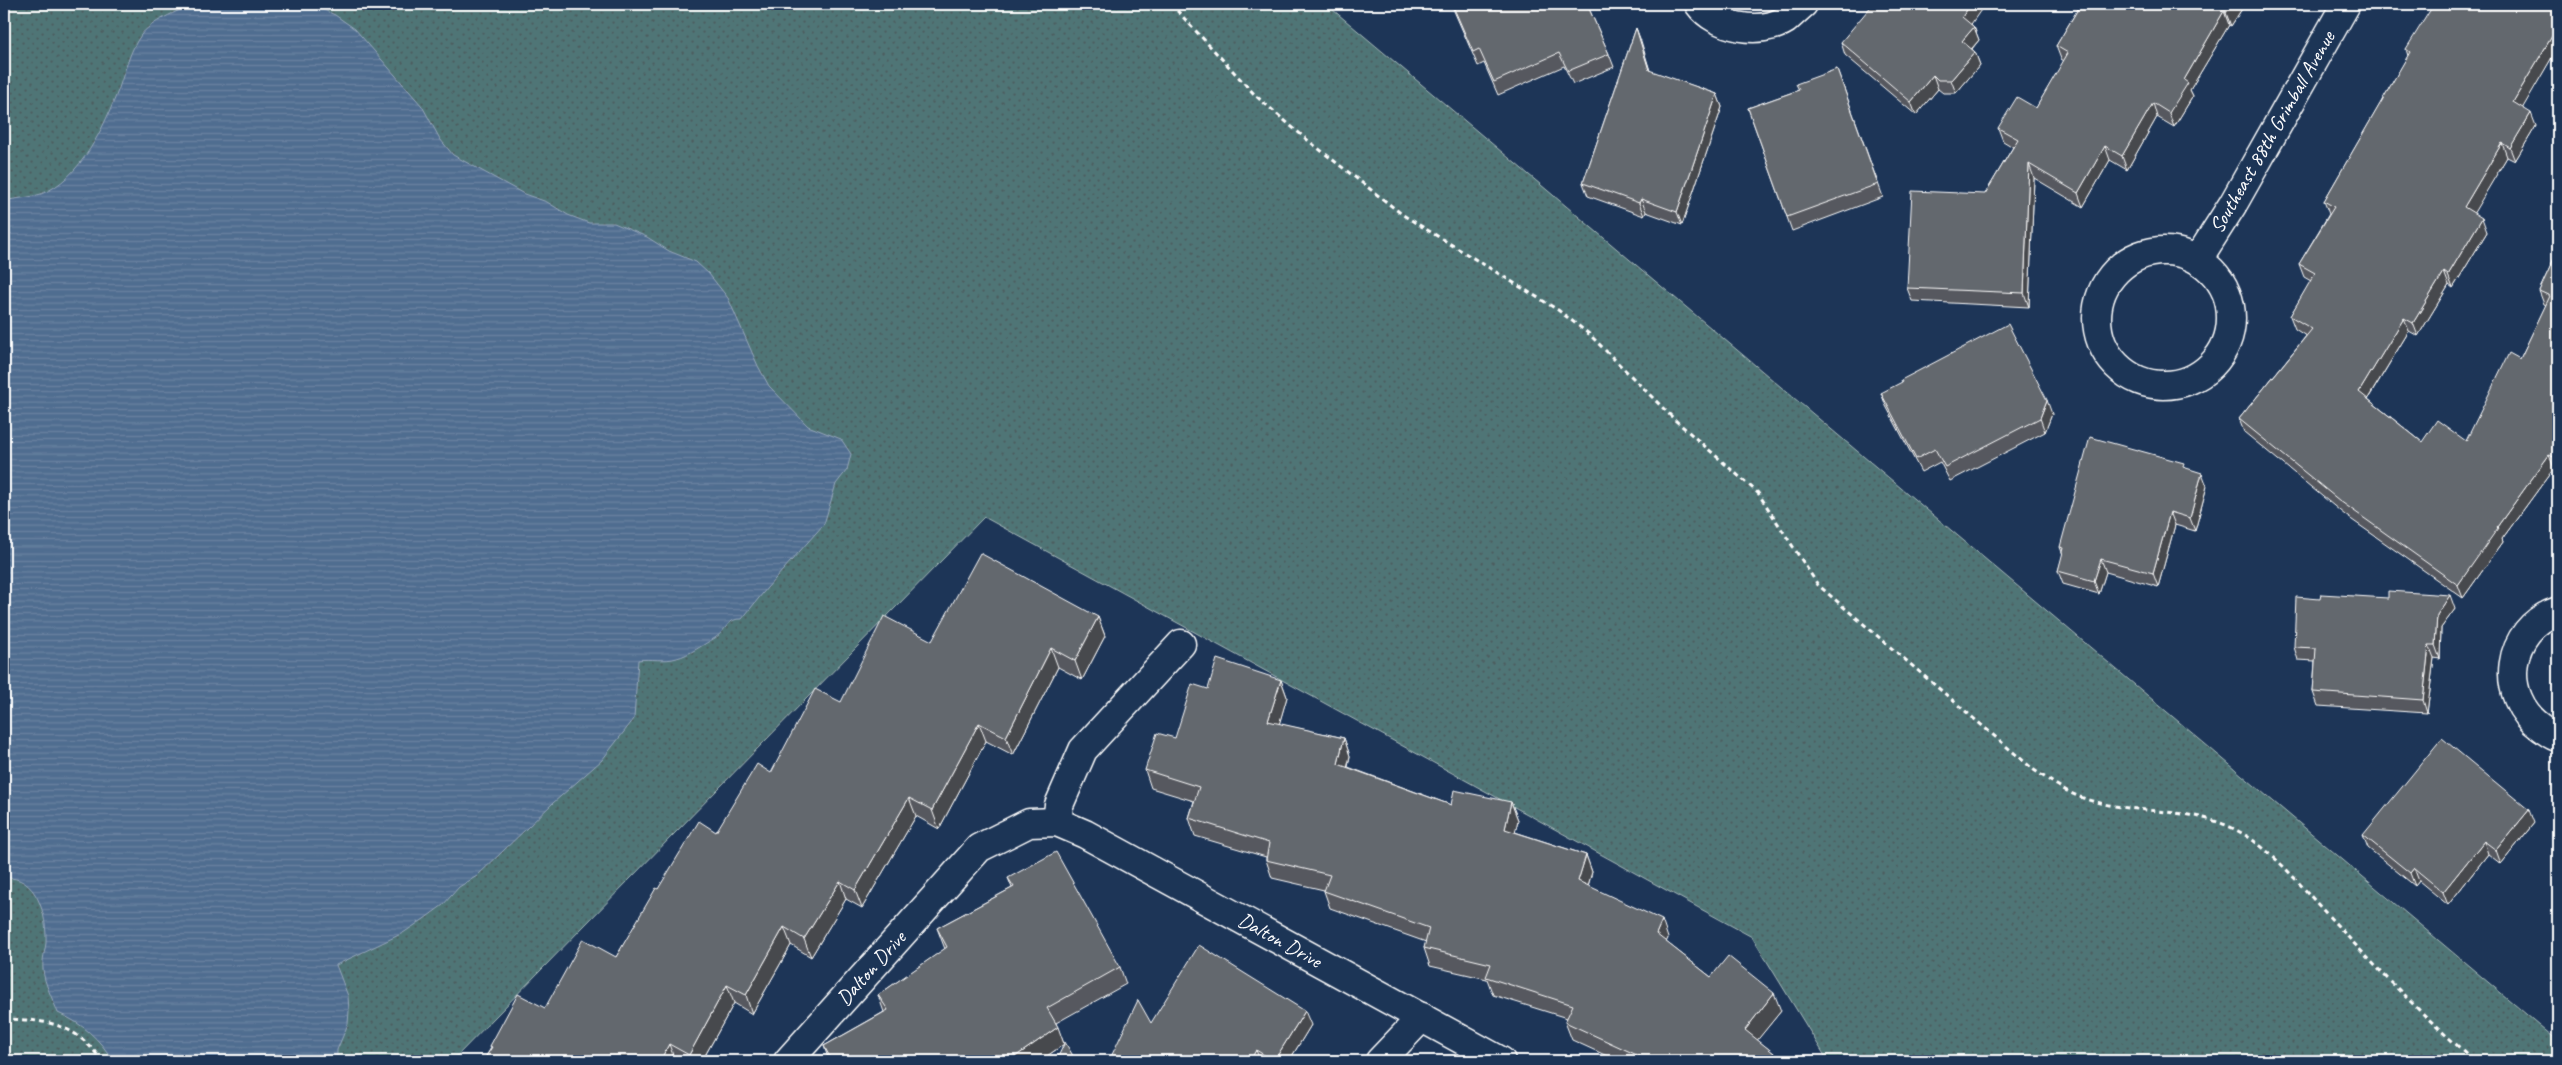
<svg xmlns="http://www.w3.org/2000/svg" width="2562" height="1065" font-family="Caveat,sans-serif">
	<defs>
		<pattern id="grass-dots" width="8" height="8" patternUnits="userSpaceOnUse" patternTransform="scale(1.25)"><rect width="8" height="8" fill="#4f7476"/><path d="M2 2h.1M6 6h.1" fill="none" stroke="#4d5c5d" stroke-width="1.8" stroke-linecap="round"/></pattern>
		<pattern id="water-rules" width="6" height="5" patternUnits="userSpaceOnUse" patternTransform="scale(1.25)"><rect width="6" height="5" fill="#506d90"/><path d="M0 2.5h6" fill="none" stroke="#6a83a1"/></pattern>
	</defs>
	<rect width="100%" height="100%" fill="#1d3557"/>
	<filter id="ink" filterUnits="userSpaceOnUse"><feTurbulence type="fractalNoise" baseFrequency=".02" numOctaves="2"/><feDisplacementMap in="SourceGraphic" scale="10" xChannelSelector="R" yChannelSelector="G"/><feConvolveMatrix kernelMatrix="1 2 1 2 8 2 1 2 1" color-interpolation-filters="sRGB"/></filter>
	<g filter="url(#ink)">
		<!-- grass -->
		<polygon fill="url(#grass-dots)" stroke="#a7baba" points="4,4 1326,4 2558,1041 2558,1061 1828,1061 1752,937 984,517 452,1061 4,1061"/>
		<!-- water -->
		<path fill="url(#water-rules)" stroke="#96a7bc" d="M193 4H311L335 15 355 29 422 106 440 139 453 155 524 194 547 202 568 215 589 223H614L647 237 669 251 696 262 709 274 728 298 758 366 769 386 808 426 841 439 851 454 847 470 836 484 824 524 767 588 742 619C727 618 727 630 715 638 704 644 689 655 677 658 664 662 651 658 638 660L634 719 602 760 553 803 477 876 459 887 443 905 424 919 403 933 336 965 348 996 349 1011 348 1024 337 1050V1061H113C100 1039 82 1023 58 1013 53 999 44 984 43 969 42 960 45 951 46 943 47 915 37 875 4 878V201C16 198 29 198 41 194 81 179 105 125 119 88 125 71 130 50 141 35 150 22 178 11 193 4Z"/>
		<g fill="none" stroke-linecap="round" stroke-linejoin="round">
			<defs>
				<g id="street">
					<path d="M1699 4C1716 28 1761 35 1785 20 1791 15 1797 9 1803 4"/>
					<circle cx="2164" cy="318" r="67"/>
					<polyline points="2198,259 2233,204 2346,4"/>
					<path d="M2558 611C2506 628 2497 697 2542 728 2547 731 2552 736 2558 737"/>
					<polyline points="1057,822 1059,805 1083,750 1181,644"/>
					<polyline points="788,1061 979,848 1029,823 1057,822 1085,834 1501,1061"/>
					<polyline points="1380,1061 1422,1017"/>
				</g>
			</defs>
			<!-- street casing -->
			<use href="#street" stroke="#fff" stroke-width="31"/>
			<!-- path -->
			<g stroke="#fff" stroke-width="3" stroke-dasharray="5 4" stroke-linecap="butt">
				<path d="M1171 4 1256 96 1305 138 1403 215 1558 310 1589 334 1675 420 1758 493 1818 585 2034 770C2049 780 2065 792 2083 798 2132 816 2192 805 2238 831 2277 852 2307 894 2337 925 2381 973 2426 1019 2475 1061"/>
				<path d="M4 1019C48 1020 75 1023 102 1061"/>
			</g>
			<!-- street -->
			<use href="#street" stroke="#1d3557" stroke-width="28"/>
		</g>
		<!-- wall -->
		<g fill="#56595f" stroke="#fff">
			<polygon points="1451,4 1587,4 1609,54 1614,67 1573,84 1564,66 1498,95 1484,63 1478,66"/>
			<polygon points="2081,4 2245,4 2231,26 2229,25 2190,90 2193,96 2174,127 2157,117 2127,170 2110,160 2083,207 2034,178 2029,307 1912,301 1907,288 1985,194 2013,147 2003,141 1998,128 2036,108 2064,61 2061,59 2056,46"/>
			<polygon points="1971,24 1974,27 1979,40 1972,49 1975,52 1980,65 1956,93 1943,93 1938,89 1916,115 1845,55 1841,42"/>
			<polygon points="1636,28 1650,71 1717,94 1722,107 1682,225 1646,212 1644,216 1588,196 1583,183"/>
			<polygon points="2558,47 2522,108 2536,126 2515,161 2507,157 2473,213 2487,232 2453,288 2449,285 2418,336 2409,331 2368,399 2422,442 2466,441 2520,359 2546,305 2544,304 2539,291 2558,250 2558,470 2554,468 2502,539 2503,542 2463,598 2345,515 2244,432 2239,419 2306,336 2295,329 2290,316 2311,281 2304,277 2299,264 2329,214 2324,201 2408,56 2406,49"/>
			<polygon points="1837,69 1883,197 1792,231 1748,108 1799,90"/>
			<polygon points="1881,393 2052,414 2045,432 1950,481 1940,462 1921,472 1886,406"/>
			<polygon points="2185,468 2207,486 2195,531 2175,525 2158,587 2106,572 2099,594 2063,584 2058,571 2063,555 2060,547"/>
			<polygon points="2455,609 2441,628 2440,659 2434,658 2427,713 2318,706 2313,692 2315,661 2298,660 2294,647"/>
			<polygon points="1098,617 1105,636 1082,680 1058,667 1013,755 986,741 939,829 916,816 862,908 846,899 811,957 791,945 752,1014 734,1003 702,1061 483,1061 491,1048 490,1046 545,1008 616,957 658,889 716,832 771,773 841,702"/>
			<polygon points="1281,680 1287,697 1279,724 1344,738 1350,756 1348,767 1451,805 1511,802 1518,820 1515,832 1586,855 1592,872 1588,886 1668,938 1666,942 1711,977 1781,1011 1757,1040 1784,1061 1618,1061 1572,1040 1565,1022 1567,1018 1493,995 1487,979 1430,966 1424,948 1426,942 1330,908 1324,891 1324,890 1272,878 1266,860 1266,857 1195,836 1189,818 1194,801 1151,788 1145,770 1175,738 1208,689"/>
			<polygon points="2534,823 2501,864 2488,854 2448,905 2419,881 2415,886 2368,848 2363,835"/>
			<polygon points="1008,878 1120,967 1126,984 1056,1023 1064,1044 1040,1061 829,1061 824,1046 884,1012 878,995 945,949 937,928 1012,888"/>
			<polygon points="1311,1025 1289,1061 1109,1061"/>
		</g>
		<!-- shaded-wall -->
		<g fill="#46484d" stroke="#fff">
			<polygon points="1971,4 1985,4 1967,30 1962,17"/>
			<polygon points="2232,4 2245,4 2231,26 2226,13"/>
			<polygon points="2224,11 2229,25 2190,90 2193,96 2174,127 2169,113 2184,80"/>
			<polygon points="2558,26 2558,47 2518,116 2513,102"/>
			<polygon points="1974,27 1979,40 1967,54 1962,41"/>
			<polygon points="1636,28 1641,41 1654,84 1649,70"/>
			<polygon points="1975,52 1980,65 1956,93 1951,80"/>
			<polygon points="1933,75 1938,89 1916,115 1911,102"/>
			<polygon points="1717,94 1722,107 1682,225 1677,212"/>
			<polygon points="2153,103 2157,117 2127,170 2122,156"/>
			<polygon points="2531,113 2536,126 2515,161 2510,148"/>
			<polygon points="2502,143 2507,157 2469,221 2464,207"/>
			<polygon points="2105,146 2110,160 2083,207 2078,193"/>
			<polygon points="2029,164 2034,178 2029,307 2024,293"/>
			<polygon points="1641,199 1646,212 1644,216 1639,203"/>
			<polygon points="2482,218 2487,232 2453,288 2448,275"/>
			<polygon points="2444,272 2449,285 2418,336 2413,323"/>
			<polygon points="2404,318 2409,331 2364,405 2359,392"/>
			<polygon points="2047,400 2052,414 2045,432 2040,418"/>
			<polygon points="2549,455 2554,468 2502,539 2503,542 2463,598 2458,585 2497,527"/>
			<polygon points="2202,473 2207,486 2195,531 2190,518"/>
			<polygon points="2170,512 2175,525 2158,587 2153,573"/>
			<polygon points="2101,559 2106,572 2099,594 2094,581"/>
			<polygon points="2450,595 2455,609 2441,628 2440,659 2435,645 2437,615"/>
			<polygon points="1098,617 1105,636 1082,680 1075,661"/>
			<polygon points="2429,645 2434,658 2427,713 2423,700"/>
			<polygon points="1051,648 1058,667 1013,755 1006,737"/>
			<polygon points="1281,680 1287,697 1275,739 1268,721"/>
			<polygon points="979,723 986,741 939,829 932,810"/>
			<polygon points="1344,738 1350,756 1344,781 1338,764"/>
			<polygon points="909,798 916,816 862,908 855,890"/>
			<polygon points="1511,802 1518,820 1512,846 1505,829"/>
			<polygon points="2529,810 2534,823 2501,864 2496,850"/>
			<polygon points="2484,841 2488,854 2448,905 2443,892"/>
			<polygon points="1586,855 1592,872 1584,899 1578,881"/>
			<polygon points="2414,868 2419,881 2415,886 2410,873"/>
			<polygon points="840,881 846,899 811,957 804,939"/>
			<polygon points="1662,920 1668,938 1662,951 1656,934"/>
			<polygon points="784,927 791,945 752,1014 746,995"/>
			<polygon points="727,985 734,1003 702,1061 692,1061 689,1055"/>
			<polygon points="1774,993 1781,1011 1751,1048 1745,1030"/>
			<polygon points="1305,1011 1311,1025 1289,1061 1274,1061"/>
			<polygon points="1058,1027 1064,1044 1040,1061 1009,1061"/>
			<polygon points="669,1044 675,1061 660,1061"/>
			<polygon points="1256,1050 1260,1061 1250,1061"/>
		</g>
		<!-- building -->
		<g fill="#64676e" stroke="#fff">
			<polygon points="1452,4 1587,4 1609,54 1568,71 1559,53 1494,82 1479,49 1473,52"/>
			<polygon points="1873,4 1971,4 1962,17 1974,27 1962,41 1975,52 1951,80 1938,80 1933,75 1911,102 1841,42"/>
			<polygon points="2081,4 2232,4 2226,13 2224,11 2184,80 2188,83 2169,113 2153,103 2122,156 2105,146 2078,193 2029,164 2024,293 1907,288 1912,191 1985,194 2018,139 1998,128 2017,97 2036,108 2068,53 2056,46"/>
			<polygon points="2434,4 2558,4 2558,26 2513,102 2531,113 2510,148 2502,143 2464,207 2482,218 2448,275 2444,272 2413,323 2404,318 2359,392 2422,442 2437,420 2466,441 2509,353 2520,359 2550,296 2539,291 2558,250 2558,459 2549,455 2497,527 2498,528 2458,585 2340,501 2239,419 2312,329 2290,316 2315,273 2299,264 2334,207 2324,201 2410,52 2406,49"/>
			<polygon points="1636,28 1649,70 1717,94 1677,212 1641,199 1639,203 1583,183"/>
			<polygon points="1837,69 1878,184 1787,217 1748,108 1799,90 1796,84"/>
			<polygon points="2008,324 2047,400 2040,418 1945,467 1935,449 1916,459 1881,393 1902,382 1901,380"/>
			<polygon points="2090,437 2184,463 2183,467 2202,473 2190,518 2170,512 2153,573 2101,559 2094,581 2058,571 2064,548 2060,547"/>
			<polygon points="980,553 1098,617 1075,661 1051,648 1006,737 979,723 932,810 909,798 855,890 840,881 804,939 784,927 746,995 727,985 689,1055 669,1044 660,1061 483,1061 492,1047 490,1046 518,994 545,1008 583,939 616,957 656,888 658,889 699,821 716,832 757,764 771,773 815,689 841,702 884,616 932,641"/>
			<polygon points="2388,591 2450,595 2437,615 2435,645 2429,645 2423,700 2313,692 2316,648 2294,647 2296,597 2320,599 2321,594 2388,598"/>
			<polygon points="1217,659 1281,680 1268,721 1344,738 1338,764 1451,805 1454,790 1511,802 1505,829 1586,855 1578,881 1662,920 1656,934 1711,977 1728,956 1774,993 1745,1030 1784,1061 1650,1061 1565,1022 1573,1005 1486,977 1491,964 1424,948 1429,928 1324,891 1330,875 1266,860 1269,843 1189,818 1199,787 1145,770 1157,733 1175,738 1192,684 1208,689"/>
			<polygon points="2442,738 2529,810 2496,850 2484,841 2443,892 2414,868 2410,873 2363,835"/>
			<polygon points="1056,852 1120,967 1047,1008 1058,1027 1009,1061 832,1061 824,1046 888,1010 878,995 947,947 937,928 1014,887 1008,878"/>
			<polygon points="1199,945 1305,1011 1274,1061 1256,1050 1250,1061 1109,1061 1138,1000 1151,1023"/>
			<polygon points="1065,1042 1076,1061 1056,1061"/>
		</g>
	</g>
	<g text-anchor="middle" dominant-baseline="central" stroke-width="4" stroke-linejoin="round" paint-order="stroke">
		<!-- street labels -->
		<g font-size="21" fill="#fff" stroke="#1d3557">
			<text transform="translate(2272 132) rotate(-60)">Southeast 88th Grimball Avenue</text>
			<text transform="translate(1280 940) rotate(29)">Dalton Drive</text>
			<text transform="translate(871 968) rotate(-48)">Dalton Drive</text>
		</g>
	</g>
	<!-- margin -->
	<rect width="2562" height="1065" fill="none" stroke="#1d3557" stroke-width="20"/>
	<rect x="10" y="10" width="2542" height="1045" fill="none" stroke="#fff" stroke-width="2" filter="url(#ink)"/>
</svg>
